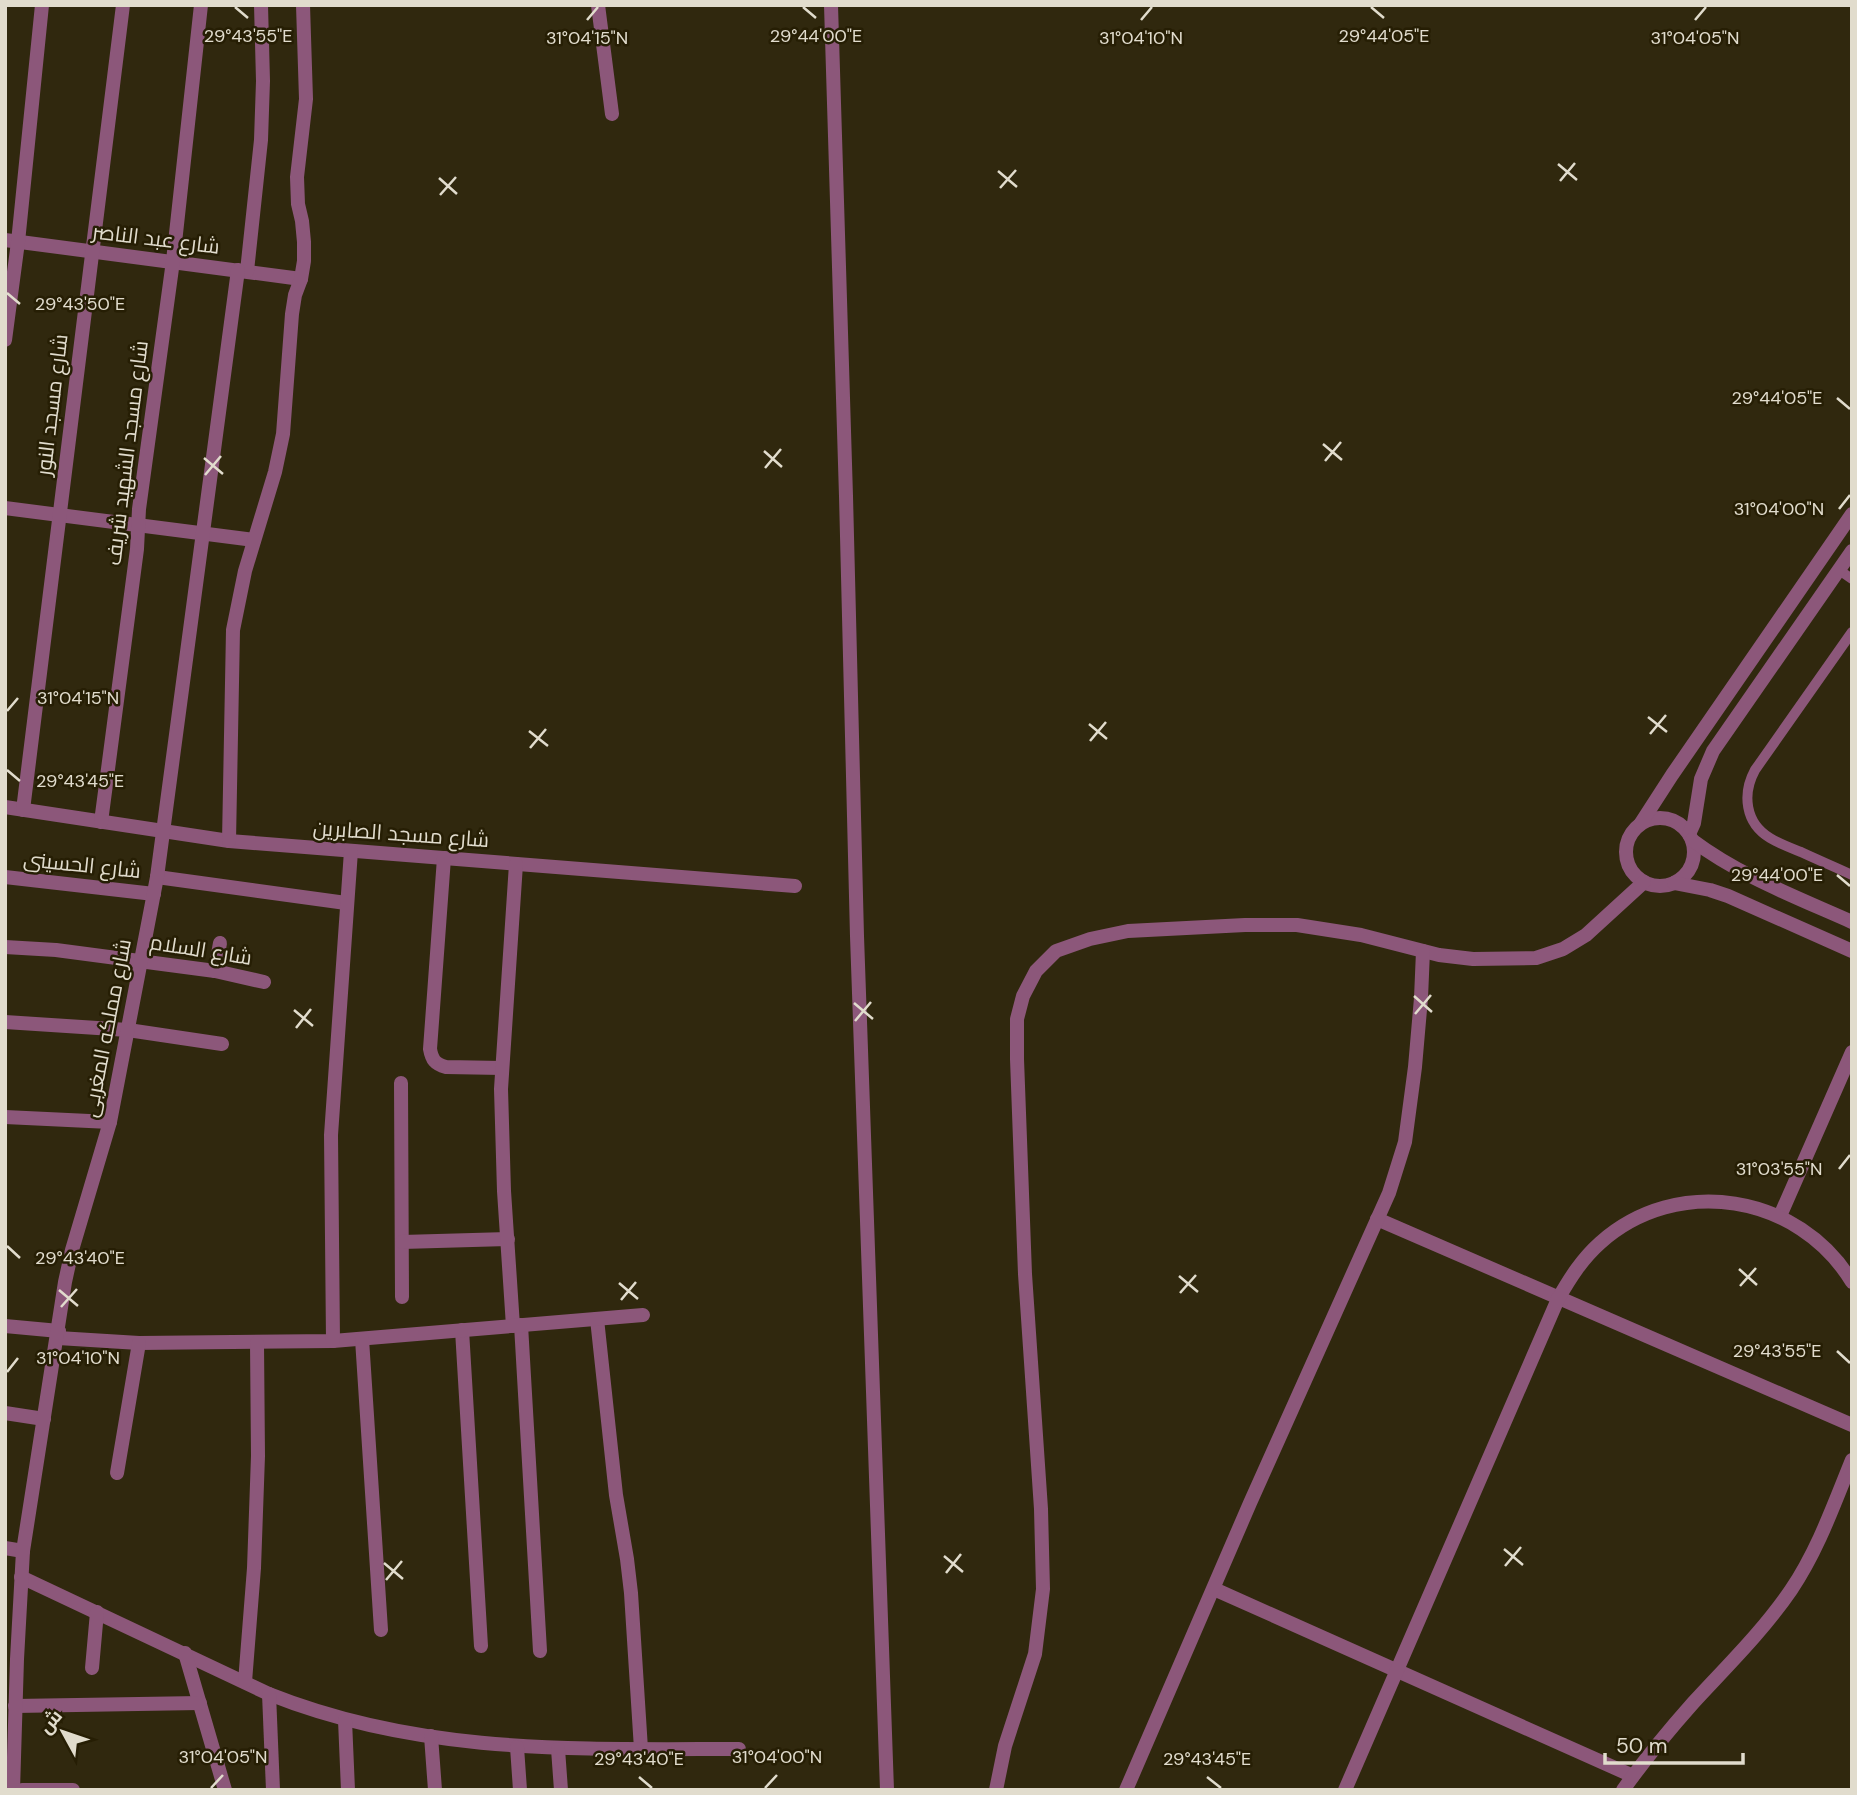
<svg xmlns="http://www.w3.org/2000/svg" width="1857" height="1795" font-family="'DM Sans',Cairo,sans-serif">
	<rect width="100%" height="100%" fill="#30280e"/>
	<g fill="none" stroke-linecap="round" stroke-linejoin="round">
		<!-- lane -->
		<g stroke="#8c577a" stroke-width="10">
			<polyline points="1839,570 1852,579"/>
			<path d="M1852 632 1755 770C1742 794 1745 823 1770 838 1780 844 1791 848 1801 852 1818 860 1835 867 1852 875"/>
		</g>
		<!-- street -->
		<g stroke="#8c577a" stroke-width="14">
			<polyline points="598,5 612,114"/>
			<polyline points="831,5 846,496 857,936 887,1790"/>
			<polyline points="5,240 301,279"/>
			<polyline points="247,271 261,140 263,81 261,5"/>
			<polyline points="5,340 18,242 42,5"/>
			<polyline points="5,508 254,540"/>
			<polyline points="5,807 229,841 795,886"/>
			<polyline points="23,810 123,5"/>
			<circle cx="1660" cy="852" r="34"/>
			<polyline points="101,822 137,549 139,509 173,261 201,5"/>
			<polyline points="1641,823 1672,775 1852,514"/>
			<polyline points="1689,834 1694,823 1701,779 1713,751 1852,551"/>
			<path d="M1692 840C1740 876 1796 897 1852 922"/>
			<polyline points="229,841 233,630 245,571 275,472 283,434 292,314 295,295 301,279 304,261 304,242 302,221 298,204 297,177 306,99 303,5"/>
			<path d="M444 858 430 1049C432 1060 435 1064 446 1067L502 1068"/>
			<polyline points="5,877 154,894"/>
			<polyline points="157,877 346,903"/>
			<polyline points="1674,883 1710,890 1728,896 1852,951"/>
			<polyline points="5,947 56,950 215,971 264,982"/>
			<polyline points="215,971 220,943"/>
			<polyline points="5,1022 128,1030 222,1044"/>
			<polyline points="401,1083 402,1297"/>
			<polyline points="5,1117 110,1122"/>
			<polyline points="1780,1216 1852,1052"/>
			<polyline points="1377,1219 1852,1425"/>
			<polyline points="402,1242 508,1239"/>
			<polyline points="597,1319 616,1495 627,1559 631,1593 641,1749"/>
			<polyline points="521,1325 540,1651"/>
			<polyline points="5,1326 59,1331"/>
			<polyline points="513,1326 504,1191 501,1089 516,864"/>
			<polyline points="462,1330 481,1646"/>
			<polyline points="58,1338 139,1343 333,1341 643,1315"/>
			<polyline points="362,1339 381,1630"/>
			<polyline points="333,1341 331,1135 351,851"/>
			<polyline points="5,1413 44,1419"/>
			<polyline points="117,1473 139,1343"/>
			<polyline points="5,1548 23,1551"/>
			<path d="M21 1577 269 1694C422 1755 577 1749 739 1749"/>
			<polyline points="1214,1589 1633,1776"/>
			<polyline points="185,1653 225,1790"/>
			<polyline points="92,1668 97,1612"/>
			<polyline points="245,1682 254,1568 258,1456 257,1343"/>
			<polyline points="269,1694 273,1790"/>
			<polyline points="15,1706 200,1703"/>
			<polyline points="345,1720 348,1790"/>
			<polyline points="431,1736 435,1790"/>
			<polyline points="517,1747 520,1790"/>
			<polyline points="558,1749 561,1790"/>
			<polyline points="13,1790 17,1659 23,1551 65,1282 72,1250 110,1122 157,877 238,270"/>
			<polyline points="22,1790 73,1790"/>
			<polyline points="996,1790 1005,1746 1035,1654 1043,1589 1041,1509 1025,1274 1017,1059 1017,1019 1023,996 1036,971 1056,951 1090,939 1128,931 1245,925 1297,925 1361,935 1439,955 1473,959 1536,958 1563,949 1586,935 1644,882"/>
			<polyline points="1126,1790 1250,1503 1389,1193 1405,1142 1415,1067 1421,998 1423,951"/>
			<path d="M1345 1790 1558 1299C1570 1278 1582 1259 1600 1243 1677 1174 1799 1194 1852 1282"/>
			<path d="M1623 1790C1645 1759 1669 1730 1693 1703 1727 1666 1763 1631 1791 1590 1818 1550 1834 1504 1852 1460"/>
		</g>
	</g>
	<!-- ticks -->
	<path fill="none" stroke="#e1dccd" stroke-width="2.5" d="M235 7 248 18M803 7 816 18M1371 7 1384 18M587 20 598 7M1141 20 1152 7M1695 20 1706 7M1558 164 1577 180M998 171 1017 187M439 178 457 194M1560 181 1575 163M1000 188 1016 170M440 195 456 177M7 293 20 304M1837 398 1850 409M1323 444 1342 460M764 451 782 467M204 458 223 474M1325 461 1341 442M765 468 781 449M205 475 221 456M1839 509 1850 495M7 711 18 698M1648 717 1667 732M1089 724 1107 739M529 731 548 746M1650 734 1666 715M1090 741 1106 722M530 748 546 729M7 770 20 781M1837 875 1850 886M1414 996 1432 1012M854 1003 873 1019M294 1010 313 1026M1415 1014 1431 995M855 1021 871 1002M296 1028 311 1009M1839 1169 1850 1155M7 1246 20 1258M1739 1269 1757 1285M1179 1276 1198 1292M619 1283 638 1299M1740 1286 1756 1268M59 1290 78 1306M1180 1293 1196 1275M621 1300 636 1282M61 1307 77 1289M1837 1351 1850 1363M7 1372 18 1358M1504 1549 1523 1565M944 1556 963 1572M384 1563 403 1579M1505 1566 1521 1547M946 1573 961 1554M386 1580 402 1561M639 1777 652 1788M1207 1777 1221 1788M211 1788 223 1775M765 1788 777 1775"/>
	<g text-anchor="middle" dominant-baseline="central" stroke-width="5" stroke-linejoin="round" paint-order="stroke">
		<!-- street labels -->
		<g font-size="21" fill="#e1dccd" stroke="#261e04">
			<text transform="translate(156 239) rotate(7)">شارع عبد الناصر</text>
			<text transform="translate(52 405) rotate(-83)">شارع مسجد النور</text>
			<text transform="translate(127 453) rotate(-83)">شارع مسجد الشهيد شريف</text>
			<text transform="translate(401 834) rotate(4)">شارع مسجد الصابرين</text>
			<text transform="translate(82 865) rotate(6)">شارع الحسينى</text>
			<text transform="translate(201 950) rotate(9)">شارع السلام</text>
			<text transform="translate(107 1028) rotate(-79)">شارع مملكه المغربى</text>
		</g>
	</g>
	<g font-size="18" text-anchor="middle" fill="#e1dccd" stroke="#261e04" stroke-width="5" stroke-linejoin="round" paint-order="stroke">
		<text x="248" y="42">29°43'55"E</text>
		<text x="816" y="42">29°44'00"E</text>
		<text x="1384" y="42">29°44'05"E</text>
		<text x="587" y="44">31°04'15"N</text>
		<text x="1141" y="44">31°04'10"N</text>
		<text x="1695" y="44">31°04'05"N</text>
		<text x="80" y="310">29°43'50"E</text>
		<text x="1777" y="404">29°44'05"E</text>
		<text x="1779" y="515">31°04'00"N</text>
		<text x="78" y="704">31°04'15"N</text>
		<text x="80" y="787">29°43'45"E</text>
		<text x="1777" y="881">29°44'00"E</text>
		<text x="1779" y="1175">31°03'55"N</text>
		<text x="80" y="1264">29°43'40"E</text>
		<text x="1777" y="1357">29°43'55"E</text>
		<text x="78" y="1364">31°04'10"N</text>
		<text x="223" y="1763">31°04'05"N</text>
		<text x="777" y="1763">31°04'00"N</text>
		<text x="639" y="1765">29°43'40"E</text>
		<text x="1207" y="1765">29°43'45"E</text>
	</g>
	<!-- border -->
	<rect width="1857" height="1795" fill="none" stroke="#e1dccd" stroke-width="14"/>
	<!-- north arrow -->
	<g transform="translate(63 1732) rotate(310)" stroke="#261e04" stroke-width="5" paint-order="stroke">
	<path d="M0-5L12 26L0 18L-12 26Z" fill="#e1dccd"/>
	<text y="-10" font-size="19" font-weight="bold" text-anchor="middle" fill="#e1dccd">ش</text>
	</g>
	<!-- scale -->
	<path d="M1605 1753v10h138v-10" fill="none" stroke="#e1dccd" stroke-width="3.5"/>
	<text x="1616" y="1753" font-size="21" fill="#e1dccd" stroke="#261e04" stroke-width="5" paint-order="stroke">50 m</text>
</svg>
